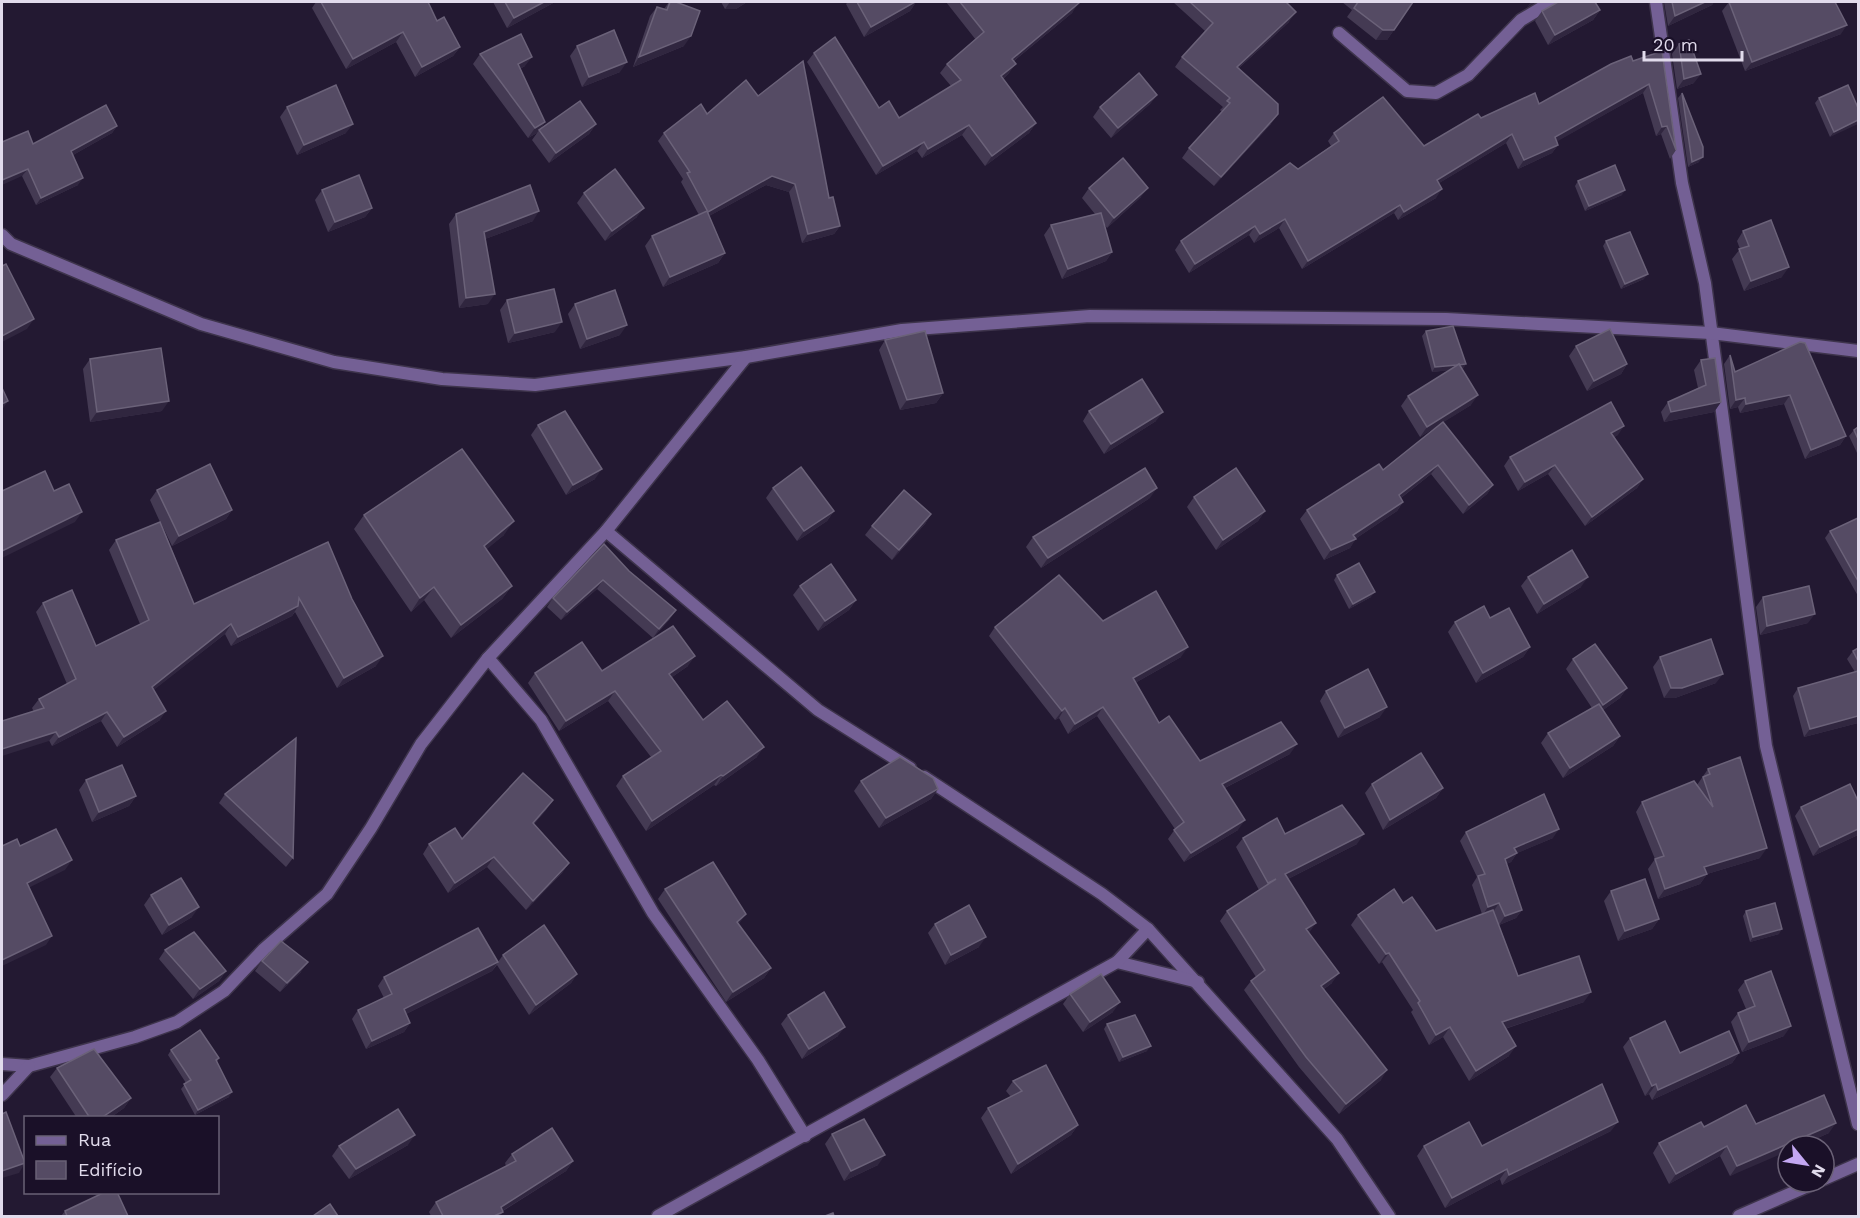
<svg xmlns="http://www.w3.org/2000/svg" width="1860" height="1218" font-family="'Work Sans',sans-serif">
	<rect width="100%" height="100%" fill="#231932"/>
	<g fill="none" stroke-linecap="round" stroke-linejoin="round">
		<defs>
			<g id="street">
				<polyline points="1656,2 1682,183 1705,283 1766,746 1858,1124"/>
				<polyline points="1339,33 1407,91 1436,93 1468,75 1521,20 1551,2"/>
				<polyline points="2,235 11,244 201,324 334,362 442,379 535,385 746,357 902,330 1090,316 1446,319 1711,333 1858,351"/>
				<polyline points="606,531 818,710 910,768"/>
				<polyline points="488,658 541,720 653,913 758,1060 805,1136"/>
				<polyline points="924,777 1102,894 1148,929 1337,1139 1389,1216"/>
				<polyline points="1117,962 1198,982"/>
				<polyline points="2,1064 29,1066 135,1037 177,1022 224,991 264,949 327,894 371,828 421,744 488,658 606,531 746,357"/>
				<polyline points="2,1095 29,1066"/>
				<polyline points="1824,1179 1858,1164"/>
				<polyline points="658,1216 1117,962 1148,929"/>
				<polyline points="1739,1216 1817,1182"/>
			</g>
		</defs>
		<!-- street casing -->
		<use href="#street" stroke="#3e344c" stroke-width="15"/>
		<!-- street -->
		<use href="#street" stroke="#746095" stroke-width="12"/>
	</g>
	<!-- wall -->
	<g fill="#443a53">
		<polygon points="316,2 321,2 460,47 453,56 415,77 396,42 346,69 312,8"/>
		<polygon points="493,2 555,2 507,28"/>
		<polygon points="669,2 676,2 684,46 633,67 650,16 657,7 664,9"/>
		<polygon points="721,2 747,2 736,9 725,9"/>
		<polygon points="848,2 916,2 910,11 864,37 846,4"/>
		<polygon points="946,2 1077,2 1072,13 1014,61 1009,73 1003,79 1036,123 1029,133 985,166 962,135 922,158 917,151 876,175 807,62 814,53 879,108 899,118 951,86 940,73 947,64 976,40"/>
		<polygon points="1173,2 1286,2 1289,22 1239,68 1271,124 1214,186 1182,158 1189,148 1222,112 1220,110 1223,107 1175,67 1182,57 1205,31"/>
		<polygon points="1342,2 1413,2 1387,40 1376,40 1347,17 1352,10"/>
		<polygon points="1664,2 1714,2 1712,5 1668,26"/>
		<polygon points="1729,2 1841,34 1745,71 1722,11"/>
		<polygon points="1600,10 1593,20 1548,45 1535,21 1542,11"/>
		<polygon points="1679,44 1694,83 1677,89 1672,54"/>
		<polygon points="577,46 620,72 582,87 570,56"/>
		<polygon points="1662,51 1676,150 1670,159 1661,134 1656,136 1643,93 1557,141 1558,145 1552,153 1518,169 1506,143 1439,183 1436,198 1398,220 1394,213 1302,269 1279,228 1254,243 1249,235 1189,273 1175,250 1181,241 1298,169 1331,146 1328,141 1334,133 1424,146 1481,118 1539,104 1633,61"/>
		<polygon points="480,54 525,66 520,69 545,122 541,128 596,124 589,134 549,163 532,140 537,133 528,138 473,64"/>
		<polygon points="1682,93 1699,162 1688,167 1678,98"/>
		<polygon points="1157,95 1150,104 1111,138 1093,117 1100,107"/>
		<polygon points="1819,98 1858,108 1830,137 1815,103"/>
		<polygon points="287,107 346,133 297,155 280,117"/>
		<polygon points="707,114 829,198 840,226 834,234 802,243 789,192 766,185 709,216 725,253 718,263 663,287 645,246 652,236 699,215 681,182 683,179 658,141 664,133"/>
		<polygon points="117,126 112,133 73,155 78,185 36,205 22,176 33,144"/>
		<polygon points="1578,181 1622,195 1585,211 1575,186"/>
		<polygon points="1089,188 1141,197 1107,228 1104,224 1112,252 1106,261 1062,279 1044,235 1051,225 1095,214 1082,198"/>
		<polygon points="322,190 372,208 365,217 328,232 315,200"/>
		<polygon points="584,193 637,217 605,241 577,203"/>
		<polygon points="456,214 533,221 485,239 488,304 459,308 449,224"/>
		<polygon points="1743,231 1782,277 1744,291 1732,259 1740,249 1737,241"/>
		<polygon points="1606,241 1644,279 1621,289 1603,246"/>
		<polygon points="507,300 555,332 508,343 500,310"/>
		<polygon points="575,304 620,335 580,349 568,314"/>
		<polygon points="1426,331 1466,364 1462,369 1471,405 1443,422 1493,485 1487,494 1463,514 1431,474 1401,498 1403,502 1397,511 1355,539 1350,548 1324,560 1300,519 1307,510 1383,470 1442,423 1420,437 1401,406 1408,396 1449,370 1432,372 1422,336"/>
		<polygon points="885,340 943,393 936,403 900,410 879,350"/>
		<polygon points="1800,342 1846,436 1840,445 1805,459 1784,404 1740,413 1738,407 1730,409 1724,364 1730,355 1735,372"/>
		<polygon points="1576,346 1627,364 1621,374 1587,391 1569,356"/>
		<polygon points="90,359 162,411 90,422 83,369"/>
		<polygon points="1701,360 1721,402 1714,412 1664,422 1661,412 1668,402 1698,388 1694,370"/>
		<polygon points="1089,411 1156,421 1104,454 1083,421"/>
		<polygon points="538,425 595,479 566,495 531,435"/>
		<polygon points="1858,427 1858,455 1849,436 1854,430"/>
		<polygon points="1618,435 1614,437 1643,479 1637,488 1585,526 1548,474 1518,491 1504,466 1510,457"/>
		<polygon points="773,488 834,511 827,521 797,541 766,498"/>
		<polygon points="157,490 232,510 226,519 172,546 161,523 194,604 328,542 376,666 337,688 295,612 292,616 231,646 225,634 153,690 160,720 117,747 101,721 52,746 32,708 39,699 67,684 36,612 43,603 96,646 140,624 109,550 116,540 160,522 150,500"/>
		<polygon points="1194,497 1265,511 1258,521 1216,550 1187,507"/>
		<polygon points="1150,498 1041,568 1026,547 1033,537"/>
		<polygon points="931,514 925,524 892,560 865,535 872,526"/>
		<polygon points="364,515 504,535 486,549 512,586 502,599 451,638 424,600 411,612 354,529"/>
		<polygon points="1858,518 1858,596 1825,538 1830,531"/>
		<polygon points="604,544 670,619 653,638 597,589 561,620 547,607 553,598"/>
		<polygon points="1337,575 1371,597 1349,609 1334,580"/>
		<polygon points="1528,577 1581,587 1537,614 1521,586"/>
		<polygon points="800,586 856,600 849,610 818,631 793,595"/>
		<polygon points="1763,597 1808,623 1760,635 1756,607"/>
		<polygon points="1490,618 1530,647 1523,657 1476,683 1448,632 1455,622"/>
		<polygon points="1103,621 1181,657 1135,683 1159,723 1200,761 1290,754 1225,788 1238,830 1184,862 1168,839 1175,829 1097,716 1068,734 1059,718 1055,720 989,636 995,627"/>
		<polygon points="1858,648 1858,723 1804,737 1793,696 1798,688 1855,672 1847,659 1853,651"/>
		<polygon points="1660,657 1716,683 1675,698 1664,698 1653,667"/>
		<polygon points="1573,659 1627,688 1620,698 1603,710 1620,736 1613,746 1563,778 1541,743 1548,733 1592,708 1566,669"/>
		<polygon points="688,666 672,677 703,720 757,757 716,786 714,785 646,831 616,786 623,776 651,757 608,701 559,731 528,683 535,673 602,671"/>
		<polygon points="1326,691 1380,717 1338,738 1320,701"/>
		<polygon points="1708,769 1760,858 1707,874 1700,884 1658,899 1648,869 1655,859 1636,812 1642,802 1697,785"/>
		<polygon points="86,780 136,796 129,806 92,822 79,790"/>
		<polygon points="861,781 938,789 931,799 879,828 854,791"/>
		<polygon points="1372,784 1443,788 1436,798 1383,830 1365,793"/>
		<polygon points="225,794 293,858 286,867 219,803"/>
		<polygon points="1858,801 1858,835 1813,856 1795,816 1801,807"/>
		<polygon points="547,809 534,824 569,863 562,873 526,910 487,867 448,893 423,854 429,844 462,839"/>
		<polygon points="1466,832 1553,838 1517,853 1511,862 1506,864 1522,910 1516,918 1499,925 1518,976 1584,1002 1505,1029 1509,1056 1469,1081 1443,1037 1429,1045 1411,1012 1413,1010 1382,962 1379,964 1351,925 1358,915 1403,903 1436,931 1482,914 1472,885 1477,877 1460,841"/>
		<polygon points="1285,834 1357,844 1288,879 1309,933 1332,983 1324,989 1381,1080 1339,1114 1299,1067 1244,990 1251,981 1256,977 1220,921 1227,911 1259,890 1236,847 1243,838"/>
		<polygon points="665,889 739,925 771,968 764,978 726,1002 658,899"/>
		<polygon points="1611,891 1659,919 1652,929 1618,941 1604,901"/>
		<polygon points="151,895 192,917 162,935 144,905"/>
		<polygon points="1746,911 1779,934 1750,942 1743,916"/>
		<polygon points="935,924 979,947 945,965 928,933"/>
		<polygon points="165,950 226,971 219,981 193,999 159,959"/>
		<polygon points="503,955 577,974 571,983 529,1015 497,965 492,971 406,1014 410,1023 404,1032 366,1049 352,1019 358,1010 384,998 378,986 384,977 498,962"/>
		<polygon points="262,961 301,972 280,992 255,971"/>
		<polygon points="1745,981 1784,1036 1742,1052 1731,1022 1738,1013 1746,1009 1738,990"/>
		<polygon points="1070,994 1113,1012 1083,1032 1063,1004"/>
		<polygon points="788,1015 838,1036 802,1059 781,1024"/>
		<polygon points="1107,1024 1147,1051 1119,1062 1104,1029"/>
		<polygon points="1630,1038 1680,1053 1739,1053 1732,1063 1652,1100 1649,1094 1645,1096 1623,1047"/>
		<polygon points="171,1050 219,1058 217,1062 229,1097 195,1115 181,1089 186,1083 168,1055"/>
		<polygon points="57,1068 131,1098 124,1108 110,1118 77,1118 50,1077"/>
		<polygon points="1013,1081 1078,1125 1071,1135 1011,1174 981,1118 988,1108 1011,1097 1006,1091"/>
		<polygon points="1756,1124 1829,1133 1799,1146 1788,1146 1730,1176 1720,1156 1669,1184 1653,1153 1659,1143 1704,1127"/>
		<polygon points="1611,1131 1502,1185 1500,1179 1445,1208 1417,1156 1424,1146 1482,1146"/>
		<polygon points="832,1134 878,1165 844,1181 825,1144"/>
		<polygon points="408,1145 349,1179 332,1156 339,1146"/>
		<polygon points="512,1154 573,1161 566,1171 503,1211 500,1216 431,1216 429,1212 436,1202 506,1166 505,1163"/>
		<polygon points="65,1211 128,1216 61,1216"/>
	</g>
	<!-- shaded-wall -->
	<g fill="#30263f">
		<polygon points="544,2 555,2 507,28 514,18"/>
		<polygon points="730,2 747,2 736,9 725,9"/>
		<polygon points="916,2 910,11 864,37 871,27"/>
		<polygon points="1531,2 1536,2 1527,7"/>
		<polygon points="1705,2 1714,2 1712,5 1668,26 1675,16"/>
		<polygon points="1079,3 1072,13 1005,68 1012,59"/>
		<polygon points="1600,10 1593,20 1548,45 1555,35"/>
		<polygon points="1296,12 1289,22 1230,76 1237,67"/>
		<polygon points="1847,25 1841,34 1745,71 1752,62"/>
		<polygon points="1383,30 1394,30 1387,40 1376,40"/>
		<polygon points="403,32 396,42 346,69 353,59"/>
		<polygon points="691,36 684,46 633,67 639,57"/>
		<polygon points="460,47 453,56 415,77 422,67"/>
		<polygon points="532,57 525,66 511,74 518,64"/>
		<polygon points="627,62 620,72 582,87 589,77"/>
		<polygon points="1016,64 1009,73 994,86 1001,76"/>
		<polygon points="1701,74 1694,83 1677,89 1684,79"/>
		<polygon points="1649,84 1643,93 1549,146 1555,137"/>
		<polygon points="1157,95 1150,104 1111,138 1118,128"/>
		<polygon points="1278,114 1271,124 1214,186 1221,177"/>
		<polygon points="1858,120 1858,124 1830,137 1834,132"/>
		<polygon points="545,122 539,131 539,130 537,133 528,138 535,128"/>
		<polygon points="1036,123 1029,133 985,166 992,156"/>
		<polygon points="353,124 346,133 297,155 304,145"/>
		<polygon points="596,124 589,134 549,163 556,153"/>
		<polygon points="969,125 962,135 922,158 928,149"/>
		<polygon points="117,126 112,133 66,159 71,151"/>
		<polygon points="1667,126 1661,134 1656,136 1662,127"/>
		<polygon points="1512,134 1506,143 1431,188 1437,180"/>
		<polygon points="924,142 917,151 876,175 883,166"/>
		<polygon points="1558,145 1552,153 1518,169 1524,160"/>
		<polygon points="1703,157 1699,162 1688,167 1692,162"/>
		<polygon points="28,169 22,176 2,185 2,180"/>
		<polygon points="772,176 795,184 789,192 766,185 702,220 708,212"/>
		<polygon points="83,178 78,185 36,205 41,198"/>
		<polygon points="1148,188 1141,197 1107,228 1114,218"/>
		<polygon points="1442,189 1436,198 1398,220 1404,212"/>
		<polygon points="1625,190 1622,195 1585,211 1589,206"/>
		<polygon points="1400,205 1394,213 1302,269 1308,261"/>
		<polygon points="372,208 365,217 328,232 335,222"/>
		<polygon points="644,208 637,217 605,241 612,231"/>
		<polygon points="539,211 533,221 477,242 484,232"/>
		<polygon points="1285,219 1279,228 1254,243 1260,234"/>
		<polygon points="840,226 834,234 802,243 808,234"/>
		<polygon points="1255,226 1249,235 1189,273 1195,264"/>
		<polygon points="1112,252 1106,261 1062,279 1068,269"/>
		<polygon points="725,253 718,263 663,287 670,277"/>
		<polygon points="1789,267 1782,277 1744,291 1751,281"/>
		<polygon points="1648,274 1644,279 1621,289 1625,284"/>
		<polygon points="495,294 488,304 459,308 466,298"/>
		<polygon points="34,319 27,329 2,342 2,336"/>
		<polygon points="562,322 555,332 508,343 515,333"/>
		<polygon points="627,325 620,335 580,349 587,339"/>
		<polygon points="1466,364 1463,369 1432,372 1435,367"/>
		<polygon points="1627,364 1621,374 1587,391 1594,381"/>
		<polygon points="943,393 936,403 900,410 907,400"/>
		<polygon points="1478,395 1471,405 1420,437 1427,427"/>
		<polygon points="1790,395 1784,404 1740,413 1746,404"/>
		<polygon points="1745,398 1738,407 1730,409 1736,400"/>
		<polygon points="8,401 2,410 2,404"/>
		<polygon points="169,401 162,411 90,422 97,412"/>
		<polygon points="1721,402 1714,412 1664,422 1671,412"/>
		<polygon points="1163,412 1156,421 1104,454 1111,444"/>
		<polygon points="1624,426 1618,435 1605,442 1611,433"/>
		<polygon points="1846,436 1840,445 1805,459 1811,450"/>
		<polygon points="1438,465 1431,474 1393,504 1399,495"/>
		<polygon points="1555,465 1548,474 1518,491 1525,482"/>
		<polygon points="602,469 595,479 566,495 573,485"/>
		<polygon points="1643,479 1637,488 1585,526 1592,517"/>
		<polygon points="1493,485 1487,494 1463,514 1469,505"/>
		<polygon points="1157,488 1150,498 1041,568 1048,558"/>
		<polygon points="1403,502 1397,511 1352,541 1356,539 1350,548 1324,560 1331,550"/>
		<polygon points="232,510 226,519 172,546 179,536"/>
		<polygon points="834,511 827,521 797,541 804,531"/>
		<polygon points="1265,511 1258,521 1216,550 1223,540"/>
		<polygon points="82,512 75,522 2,558 2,551"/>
		<polygon points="931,514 925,524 892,560 899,550"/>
		<polygon points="514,521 504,535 474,560 484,546"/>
		<polygon points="1588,577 1581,587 1537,614 1544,604"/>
		<polygon points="603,580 597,589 561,620 567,612"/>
		<polygon points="512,586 502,599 451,638 461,625"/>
		<polygon points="434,587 424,600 411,612 420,598"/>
		<polygon points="1375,592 1371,597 1349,609 1353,604"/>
		<polygon points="856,600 849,610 818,631 825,621"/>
		<polygon points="298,606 292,616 231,646 238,637"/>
		<polygon points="676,610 670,619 653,638 659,629"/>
		<polygon points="1815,614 1808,623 1760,635 1767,626"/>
		<polygon points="231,624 225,634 145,697 152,687"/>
		<polygon points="1188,647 1181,657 1126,688 1133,678"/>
		<polygon points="1530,647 1523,657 1476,683 1483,673"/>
		<polygon points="383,656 376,666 337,688 344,678"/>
		<polygon points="695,656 688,666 662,684 669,674"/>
		<polygon points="1723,674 1716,683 1675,698 1664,698 1671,688"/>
		<polygon points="1627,688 1620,698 1596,715 1603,705"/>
		<polygon points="615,691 608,701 559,731 566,721"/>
		<polygon points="1103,707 1097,716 1068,734 1075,724"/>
		<polygon points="1387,707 1380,717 1338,738 1345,728"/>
		<polygon points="1065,708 1059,718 1055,720 1062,711"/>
		<polygon points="166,711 160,720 117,747 124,737"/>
		<polygon points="107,712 101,721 52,746 59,737"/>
		<polygon points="1858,716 1858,723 1804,737 1810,729"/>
		<polygon points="56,732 49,741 2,756 2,749"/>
		<polygon points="1620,736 1613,746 1563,778 1570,768"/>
		<polygon points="1297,744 1290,754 1215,793 1222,784"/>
		<polygon points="764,747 757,757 716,786 723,776"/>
		<polygon points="721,775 714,785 646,831 652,821"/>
		<polygon points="1443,788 1436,798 1383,830 1390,820"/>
		<polygon points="938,789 931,799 879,828 886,818"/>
		<polygon points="136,796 129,806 92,822 99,812"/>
		<polygon points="553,800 547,809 526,833 533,823"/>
		<polygon points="1245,820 1238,830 1184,862 1191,853"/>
		<polygon points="1559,829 1553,838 1508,857 1514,848"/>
		<polygon points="1858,829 1858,835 1813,856 1820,847"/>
		<polygon points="1364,834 1357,844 1278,884 1285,874"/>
		<polygon points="1767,848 1760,858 1697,877 1704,867"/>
		<polygon points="1517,853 1511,862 1498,868 1505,859"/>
		<polygon points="494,857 487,867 448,893 455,883"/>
		<polygon points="72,860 65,870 20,892 27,883"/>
		<polygon points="569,863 562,873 526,910 533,901"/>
		<polygon points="1707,874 1700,884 1658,899 1665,889"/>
		<polygon points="1499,903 1493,912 1482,916 1488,907"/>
		<polygon points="199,907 192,917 162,935 169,925"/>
		<polygon points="1522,910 1516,918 1499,925 1505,916"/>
		<polygon points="746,914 739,924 730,932 737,922"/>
		<polygon points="1659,919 1652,929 1618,941 1625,931"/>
		<polygon points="1316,923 1309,933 1306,929"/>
		<polygon points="1782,929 1779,934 1750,942 1753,937"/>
		<polygon points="52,936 46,945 2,966 2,960"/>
		<polygon points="986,937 979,947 945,965 951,955"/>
		<polygon points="1389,953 1382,962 1379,964 1386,954"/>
		<polygon points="308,962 301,972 280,992 287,983"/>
		<polygon points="498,962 492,971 398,1018 404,1009"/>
		<polygon points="771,968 764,978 726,1002 733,992"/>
		<polygon points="226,971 219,981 193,999 200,989"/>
		<polygon points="1339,973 1332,983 1314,996 1321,986"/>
		<polygon points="577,974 571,983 529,1015 536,1005"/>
		<polygon points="1591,992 1584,1002 1495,1032 1502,1022"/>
		<polygon points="1120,1002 1113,1012 1083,1032 1090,1022"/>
		<polygon points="410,1023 404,1032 366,1049 372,1041"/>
		<polygon points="1791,1026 1784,1036 1742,1052 1749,1042"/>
		<polygon points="845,1027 838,1036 802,1059 809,1049"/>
		<polygon points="1450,1027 1443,1037 1429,1045 1436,1035"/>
		<polygon points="1151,1046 1147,1051 1119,1062 1123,1057"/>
		<polygon points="1516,1046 1509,1056 1469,1081 1476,1071"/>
		<polygon points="1739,1053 1732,1063 1652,1100 1658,1090"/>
		<polygon points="1387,1070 1381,1080 1339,1114 1346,1104"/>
		<polygon points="1656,1084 1649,1094 1645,1096 1652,1086"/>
		<polygon points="232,1092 229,1097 195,1115 198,1110"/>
		<polygon points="131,1098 124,1108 110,1118 101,1118"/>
		<polygon points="1618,1122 1611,1131 1502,1185 1509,1175"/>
		<polygon points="1836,1123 1829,1133 1799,1146 1788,1146 1788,1151 1730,1176 1737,1166"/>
		<polygon points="1078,1125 1071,1135 1011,1174 1018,1164"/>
		<polygon points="415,1135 408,1145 349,1179 356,1169"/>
		<polygon points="1727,1146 1720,1156 1669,1184 1676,1174"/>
		<polygon points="885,1155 878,1165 844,1181 851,1171"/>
		<polygon points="573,1161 566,1171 494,1216 503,1212 500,1216 494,1216 501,1207"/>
		<polygon points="25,1163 19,1173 2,1178 2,1171"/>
		<polygon points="1507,1169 1500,1179 1445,1208 1452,1198"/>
	</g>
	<!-- building -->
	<g fill="#554b64" stroke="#6b6279" stroke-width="1.5">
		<polygon points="321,2 428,2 437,21 444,17 460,47 422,67 403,32 353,59"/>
		<polygon points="505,2 544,2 514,18"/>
		<polygon points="670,2 676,2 700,11 691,36 639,57 657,7 667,10"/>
		<polygon points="857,2 915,2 871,27"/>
		<polygon points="960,2 1077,2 1079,3 1012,59 1016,64 1001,76 1036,123 992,156 969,125 928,149 924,142 883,166 814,53 835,37 879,108 889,101 899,118 961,80 947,64 984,32"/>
		<polygon points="1190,2 1286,2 1296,12 1237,67 1278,104 1278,114 1221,177 1189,148 1230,103 1227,101 1230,98 1182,57 1213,23"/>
		<polygon points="1358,2 1413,2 1394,30 1383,30 1354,8"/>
		<polygon points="1558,2 1595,2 1600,10 1555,35 1542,11"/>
		<polygon points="1672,2 1705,2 1675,16"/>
		<polygon points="1729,2 1835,2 1847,25 1752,62"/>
		<polygon points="614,30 627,62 589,77 577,46"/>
		<polygon points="521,34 532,57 518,64 545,122 535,128 480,54"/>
		<polygon points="1689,40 1701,74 1684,79 1679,44"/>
		<polygon points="1662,51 1676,150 1667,126 1662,127 1649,84 1555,137 1558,145 1524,160 1512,134 1437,180 1442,189 1404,212 1400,205 1308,261 1285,219 1260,234 1255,226 1195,264 1181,241 1290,163 1298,169 1339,141 1334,133 1383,97 1424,146 1478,114 1481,118 1535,93 1539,104 1611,64 1631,56 1633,61"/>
		<polygon points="803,61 829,198 833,197 840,226 808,234 795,184 772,176 708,212 687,173 690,172 664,133 701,104 707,114 746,80 758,96"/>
		<polygon points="1139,73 1157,95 1118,128 1100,107"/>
		<polygon points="336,85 353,124 304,145 287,107"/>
		<polygon points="1848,85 1858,108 1858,120 1834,132 1819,98"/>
		<polygon points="1682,93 1703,147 1703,157 1692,162"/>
		<polygon points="580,101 596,124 556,153 539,130"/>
		<polygon points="106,105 117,126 71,151 83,178 41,198 28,169 2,180 2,142 28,131 33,144"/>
		<polygon points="1123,158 1148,188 1114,218 1089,188"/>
		<polygon points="1615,165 1625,190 1589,206 1578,181"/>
		<polygon points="615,169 644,208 612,231 584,193"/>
		<polygon points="359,175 372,208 335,222 322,190"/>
		<polygon points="530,185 539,211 484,232 495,294 466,298 456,214"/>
		<polygon points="707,211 725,253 670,277 652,236"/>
		<polygon points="1101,213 1112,252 1068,269 1051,225"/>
		<polygon points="1771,220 1789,267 1751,281 1739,249 1749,246 1743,231"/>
		<polygon points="1630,232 1648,274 1625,284 1606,241"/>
		<polygon points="6,264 34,319 2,336 2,266"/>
		<polygon points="554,289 562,322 515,333 507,300"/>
		<polygon points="615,290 627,325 587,339 575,304"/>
		<polygon points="1453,326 1466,364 1459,365 1459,364 1457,365 1435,367 1426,331"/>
		<polygon points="1610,329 1627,364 1594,381 1576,346"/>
		<polygon points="925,331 943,393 907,400 885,340"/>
		<polygon points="1800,342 1805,343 1846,436 1811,450 1790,395 1746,404 1745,398 1736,400 1730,355 1735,372"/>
		<polygon points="161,348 169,401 97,412 90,359"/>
		<polygon points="1715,358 1721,402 1671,412 1668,402 1706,385 1701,360"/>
		<polygon points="1459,364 1478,395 1427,427 1408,396"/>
		<polygon points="1142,379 1163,412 1111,444 1089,411"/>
		<polygon points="2,388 8,401 2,404"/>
		<polygon points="1611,402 1624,426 1611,433 1643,479 1592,517 1555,465 1525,482 1510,457"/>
		<polygon points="565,411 602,469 573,485 538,425"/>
		<polygon points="1443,422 1493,485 1469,505 1438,465 1399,495 1403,502 1353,535 1356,539 1331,550 1307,510 1379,464 1383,470"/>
		<polygon points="1858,427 1858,439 1854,430"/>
		<polygon points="462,449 514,521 484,546 512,586 461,625 434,587 420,598 364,515"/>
		<polygon points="210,464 232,510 179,536 157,490"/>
		<polygon points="801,467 834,511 804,531 773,488"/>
		<polygon points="1145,468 1157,488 1048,558 1033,537"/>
		<polygon points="1236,468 1265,511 1223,540 1194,497"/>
		<polygon points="45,471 54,491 69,484 82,512 2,551 2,491"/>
		<polygon points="904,490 931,514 899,550 872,526"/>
		<polygon points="1858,518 1858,581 1830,531"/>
		<polygon points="160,522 194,604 328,542 352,599 383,656 344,678 299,598 298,606 238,637 231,624 152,687 166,711 124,737 107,712 59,737 56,732 2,749 2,721 44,708 39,699 76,679 43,603 72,590 96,646 149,620 116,540"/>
		<polygon points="604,544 629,571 676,610 659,629 603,580 567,612 553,598"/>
		<polygon points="1572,550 1588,577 1544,604 1528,577"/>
		<polygon points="1359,563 1375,592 1353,604 1337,575"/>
		<polygon points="831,564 856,600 825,621 800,586"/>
		<polygon points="1059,575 1103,621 1156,591 1188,647 1133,678 1159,723 1169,716 1200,761 1281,722 1297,744 1222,784 1245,820 1191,853 1174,830 1184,822 1103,707 1075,724 1065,708 1062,711 995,627"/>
		<polygon points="1809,586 1815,614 1767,626 1763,597"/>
		<polygon points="1484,606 1490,618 1509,608 1530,647 1483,673 1455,622"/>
		<polygon points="673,626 695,656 669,674 703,720 727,701 764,747 723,776 721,775 652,821 623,776 661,751 615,691 566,721 535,673 582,642 602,671"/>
		<polygon points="1711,639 1723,674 1682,688 1671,688 1660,657"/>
		<polygon points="1595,644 1627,688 1603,705 1573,659"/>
		<polygon points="1858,648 1858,661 1853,651"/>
		<polygon points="1368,669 1387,707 1345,728 1326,691"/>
		<polygon points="1858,671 1858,716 1810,729 1798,688"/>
		<polygon points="1599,704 1620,736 1570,768 1548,733"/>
		<polygon points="296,738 293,858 225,794"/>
		<polygon points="1421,753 1443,788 1390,820 1372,784"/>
		<polygon points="900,757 933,778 938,789 886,818 861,781"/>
		<polygon points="1740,757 1767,848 1704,867 1707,874 1665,889 1655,859 1664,856 1642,802 1694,781 1713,807 1703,777 1710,774 1708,769"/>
		<polygon points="122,765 136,796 99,812 86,780"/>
		<polygon points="523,773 553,800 533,823 569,863 533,901 494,857 455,883 429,844 455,828 462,839"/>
		<polygon points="1850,784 1858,801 1858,829 1820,847 1801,807"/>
		<polygon points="1544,794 1559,829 1514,848 1517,853 1505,859 1522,910 1505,916 1499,903 1488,907 1478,876 1485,874 1466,832"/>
		<polygon points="1342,805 1364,834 1285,874 1316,923 1306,929 1339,973 1321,986 1387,1070 1346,1104 1306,1057 1251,981 1265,970 1227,911 1276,879 1268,883 1243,838 1277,818 1285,834"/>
		<polygon points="56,829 72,860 27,883 52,936 2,960 2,846 17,839 20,846"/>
		<polygon points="713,862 746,914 737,922 771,968 733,992 665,889"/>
		<polygon points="181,878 199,907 169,925 151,895"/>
		<polygon points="1645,879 1659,919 1625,931 1611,891"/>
		<polygon points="1394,889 1403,903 1412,897 1436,931 1493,910 1518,976 1579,956 1591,992 1502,1022 1516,1046 1476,1071 1450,1027 1436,1035 1418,1003 1420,1001 1389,953 1386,954 1358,915"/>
		<polygon points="1775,903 1782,929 1753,937 1746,911"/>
		<polygon points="969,905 986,937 951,955 935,924"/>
		<polygon points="544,925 577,974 536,1005 503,955"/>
		<polygon points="478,928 498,962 404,1009 410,1023 372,1041 358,1010 392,994 384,977"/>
		<polygon points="194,932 226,971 200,989 165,950"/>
		<polygon points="281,941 308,962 287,983 262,961"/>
		<polygon points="1771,971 1791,1026 1749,1042 1738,1013 1755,1006 1745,981"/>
		<polygon points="1101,974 1120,1002 1090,1022 1070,994"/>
		<polygon points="824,992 845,1027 809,1049 788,1015"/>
		<polygon points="1135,1015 1151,1046 1123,1057 1107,1024"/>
		<polygon points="1665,1021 1680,1053 1729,1031 1739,1053 1658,1090 1656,1084 1652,1086 1630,1038"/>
		<polygon points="200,1030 219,1058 216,1060 232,1092 198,1110 184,1084 191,1080 171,1050"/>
		<polygon points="94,1049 131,1098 101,1118 90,1118 57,1068"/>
		<polygon points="1046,1065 1078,1125 1018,1164 988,1108 1022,1091 1013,1081"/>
		<polygon points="1602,1084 1618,1122 1509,1175 1507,1169 1452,1198 1424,1146 1469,1122 1482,1146"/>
		<polygon points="1824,1095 1836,1123 1737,1166 1727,1146 1676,1174 1659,1143 1701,1122 1704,1127 1746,1105 1756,1124"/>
		<polygon points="398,1109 415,1135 356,1169 339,1146"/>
		<polygon points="6,1112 25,1163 2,1171 2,1114"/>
		<polygon points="864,1119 885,1155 851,1171 832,1134"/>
		<polygon points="552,1128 573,1161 501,1207 503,1212 494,1216 443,1216 436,1202 516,1161 512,1154"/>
		<polygon points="105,1192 117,1192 128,1216 67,1216 65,1211"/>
		<polygon points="330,1204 338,1216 313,1216"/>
		<polygon points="833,1213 834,1216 825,1216"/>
	</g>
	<!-- border -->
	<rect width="1860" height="1218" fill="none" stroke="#e1dbec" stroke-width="6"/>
	<!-- legend -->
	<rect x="24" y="1116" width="195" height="78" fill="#1a1028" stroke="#6a6176" stroke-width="1.5"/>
	<rect x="36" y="1136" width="30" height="9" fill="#746095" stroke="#6a6176" stroke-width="1.5"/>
	<text x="78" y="1146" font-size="18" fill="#e1dbec">Rua</text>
	<rect x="36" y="1161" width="30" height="18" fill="#554b64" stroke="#6a6176" stroke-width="1.5"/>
	<text x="78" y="1176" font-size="18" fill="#e1dbec">Edifício</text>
	<!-- north arrow -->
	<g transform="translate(1806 1164) rotate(120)"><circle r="28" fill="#1a1028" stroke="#6a6176" stroke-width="1.5"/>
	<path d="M0-4.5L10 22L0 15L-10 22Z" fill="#c3a7f2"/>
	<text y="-9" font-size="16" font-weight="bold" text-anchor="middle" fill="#e1dbec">N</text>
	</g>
	<!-- scale -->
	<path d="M1644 51v9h98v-9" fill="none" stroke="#e1dbec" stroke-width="3"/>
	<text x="1653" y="51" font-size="18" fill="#e1dbec" stroke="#1a1028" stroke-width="4.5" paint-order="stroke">20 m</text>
</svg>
